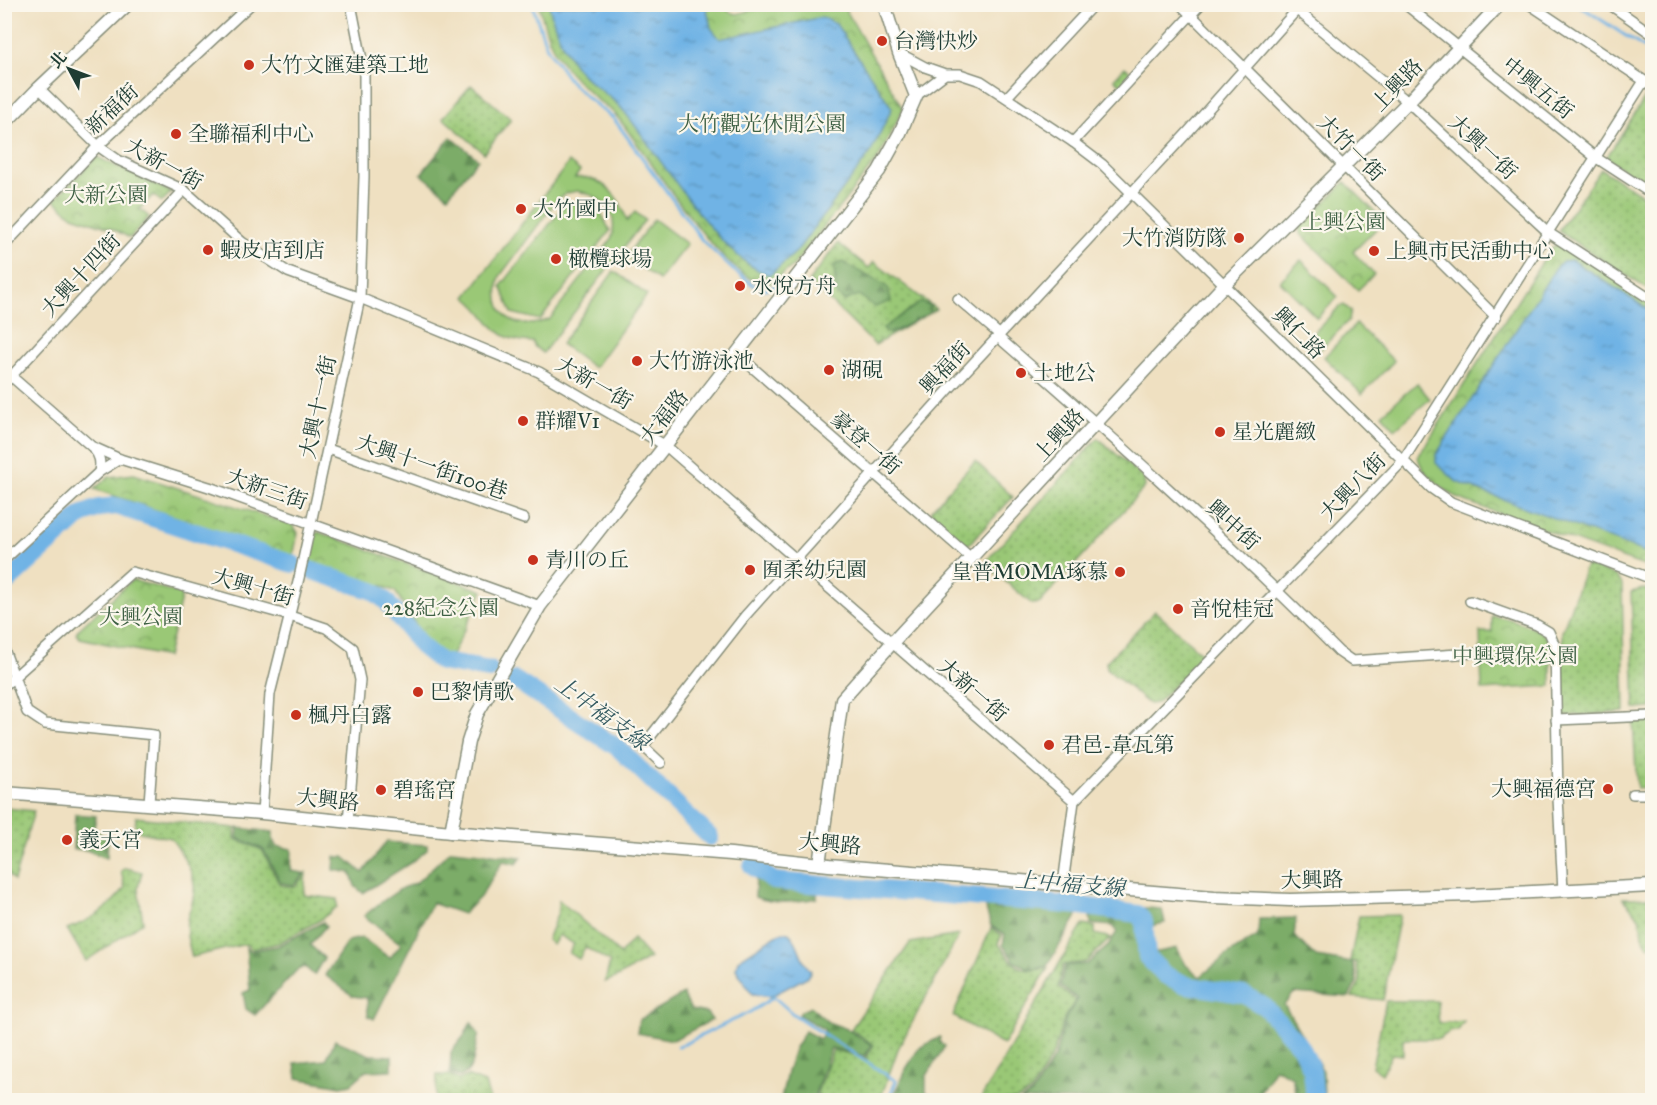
<svg xmlns="http://www.w3.org/2000/svg" width="1657" height="1105" font-family="'IM FELL Great Primer','Noto Serif TC','Noto Serif JP',serif">
	<defs>
		<pattern id="grass-dots" width="8" height="8" patternUnits="userSpaceOnUse" patternTransform="scale(1.5)"><rect width="8" height="8" fill="#9ac876"/><path d="M2 2h.1M6 6h.1" fill="none" stroke="#7da462" stroke-width="1.8" stroke-linecap="round"/></pattern>
		<pattern id="forest-firs" width="22" height="20" patternUnits="userSpaceOnUse" patternTransform="scale(1.5)"><rect width="22" height="20" fill="#7bac67"/><path d="M5 1l3.5 6h-7zM16 11l3.5 6h-7z" fill="#648d56"/></pattern>
		<pattern id="park-crowns" width="20" height="18" patternUnits="userSpaceOnUse" patternTransform="scale(1.5)"><rect width="20" height="18" fill="#9ac876"/><path d="M2 6a3 3 0 1 1 6 0M12 15a3 3 0 1 1 6 0" fill="none" stroke="#7da462"/></pattern>
		<pattern id="water-ripples" width="26" height="14" patternUnits="userSpaceOnUse" patternTransform="scale(1.5)"><rect width="26" height="14" fill="#70b3e5"/><path d="M2 4q2-2 4 0t4 0M15 11q2-2 4 0t4 0" fill="none" stroke="#5b93ba"/></pattern>
	</defs>
	<rect width="100%" height="100%" fill="#fbf7ec"/>
	<filter id="ink" filterUnits="userSpaceOnUse"><feTurbulence type="fractalNoise" baseFrequency=".0167" numOctaves="2"/><feDisplacementMap in="SourceGraphic" scale="12" xChannelSelector="R" yChannelSelector="G"/><feConvolveMatrix kernelMatrix="1 2 1 2 8 2 1 2 1" color-interpolation-filters="sRGB"/></filter>
	<filter id="wash" filterUnits="userSpaceOnUse"><feTurbulence type="fractalNoise" baseFrequency=".008" numOctaves="4" result="noise"/><feDisplacementMap in="SourceGraphic" scale="24" xChannelSelector="R" yChannelSelector="G"/><feGaussianBlur stdDeviation="1.35" result="paint"/><feColorMatrix in="noise" values="0 0 0 0 0 0 0 0 0 0 0 0 0 0 0 0 0 1.4 0 .05"/><feComposite in="paint" operator="in"/></filter>
	<g filter="url(#wash)">
		<rect width="100%" height="100%" fill="#efe0c1"/>
		<!-- grass -->
		<g fill="url(#grass-dots)" stroke="#5c8255" stroke-width="1.5">
			<polygon points="1125,67 1132,73 1121,85 1114,79"/>
			<polygon points="471,85 511,119 484,153 443,118"/>
			<polygon points="1648,93 1652,96 1652,188 1606,158"/>
			<polygon points="1601,169 1652,201 1652,292 1558,231"/>
			<polygon points="838,243 869,268 874,262 936,309 875,345 809,281"/>
			<polygon points="1098,438 1144,478 1145,487 1040,603 1032,604 990,568 987,560"/>
			<polygon points="975,461 1013,497 969,544 963,545 931,517 931,510"/>
			<polygon points="1586,565 1616,576 1622,584 1625,712 1563,716 1562,632"/>
			<polygon points="1644,589 1652,592 1652,708 1635,709 1631,592"/>
			<polygon points="1155,611 1203,655 1157,703 1149,704 1107,669 1106,662"/>
			<polygon points="1633,720 1652,720 1652,787 1637,788"/>
			<polygon points="5,808 34,811 14,881 5,870"/>
			<path d="M136 817 235 828V839L262 850 280 885 295 887 306 873 304 895 337 899V907L320 920 279 943 252 949 246 944 192 957C189 945 185 933 187 920 190 908 196 896 194 884 192 868 180 851 171 838L140 832 135 828Z"/>
			<path d="M125 868 142 872 138 888 143 922 86 961 67 929C93 919 107 910 125 888L121 871Z"/>
			<polygon points="1623,898 1652,898 1652,944 1648,946 1644,940 1639,917"/>
			<polygon points="559,900 620,954 633,939 650,958 617,977 605,982 610,962 585,947 579,959 569,953 574,944 559,935 553,945 547,940 558,912"/>
			<polygon points="1400,915 1383,1000 1352,997 1360,982 1356,962 1350,961 1359,916"/>
			<polygon points="1083,925 1095,927 1095,934 1111,938 1086,962 1063,965 1058,987 1076,1000 1065,1016 1053,1054 1031,1092 1016,1100 980,1100 1059,964"/>
			<path d="M991 928 1002 935 998 943C1015 966 1018 974 1048 968L1003 1045 953 1016Z"/>
			<polygon points="959,935 898,1049 880,1100 821,1100 817,1093 833,1050 866,1058 874,1045 851,1029 910,943"/>
			<polygon points="1386,1001 1437,1001 1439,1023 1464,1021 1458,1031 1451,1031 1439,1039 1403,1039 1403,1055 1392,1054 1382,1074 1372,1067"/>
			<polygon points="437,1075 450,1075 459,1080 467,1076 485,1083 490,1100 436,1100"/>
		</g>
		<!-- forest -->
		<g fill="url(#forest-firs)" stroke="#4d744e" stroke-width="1.5">
			<polygon points="451,137 478,159 448,196 421,174"/>
			<path d="M843 262C858 272 873 277 888 288L891 301 875 307 859 295 844 301 836 293 834 265Z"/>
			<polygon points="921,302 930,306 930,313 889,334 883,328"/>
			<polygon points="75,814 96,816 94,828 108,840 107,858 86,850 73,849"/>
			<polygon points="238,828 273,832 273,840 276,846 292,849 291,871 304,873 294,885 281,883 263,849 237,838"/>
			<polygon points="386,842 427,845 427,850 412,862 363,893 355,886 351,873 334,870 335,857 344,857 363,873"/>
			<polygon points="451,850 522,857 517,864 503,861 480,897 463,914 432,903 374,1019 368,1016 367,998 353,996 325,975 348,941 362,938 390,958 401,944 364,916 380,903 402,888 416,883"/>
			<path d="M756 874 818 882 817 898C796 902 776 905 755 897Z"/>
			<polygon points="984,903 1079,910 1076,918 1047,966 1032,970 1015,962 1003,945 1005,934 991,926"/>
			<polygon points="1098,905 1162,909 1165,923 1141,928 1144,955 1177,948 1186,965 1200,977 1227,955 1258,936 1259,919 1296,918 1294,936 1316,957 1353,963 1357,982 1349,997 1294,993 1284,1005 1323,1071 1324,1100 1297,1100 1292,1077 1275,1068 1255,1100 1021,1100 1032,1094 1055,1056 1066,1017 1078,999 1060,986 1065,966 1087,964 1107,947 1117,932 1112,926 1091,924 1090,918"/>
			<polygon points="323,922 326,926 310,945 324,958 314,975 305,967 297,970 255,1015 246,1009 243,993 250,990 246,947 250,951 278,946"/>
			<polygon points="683,994 691,1010 707,1013 712,1020 673,1040 637,1033 639,1020"/>
			<polygon points="811,1007 828,1022 847,1029 872,1045 865,1056 831,1048 815,1094 819,1100 781,1100 787,1072 794,1049 805,1031 820,1039 825,1030 799,1015 801,1011"/>
			<path d="M471 1022 479 1035C472 1050 478 1070 459 1077L450 1073 451 1052 464 1036Z"/>
			<polygon points="940,1037 940,1043 945,1046 926,1077 926,1092 938,1100 892,1100 904,1072 919,1048"/>
			<polygon points="335,1040 370,1055 392,1056 392,1070 366,1071 351,1084 341,1086 297,1078 295,1063 326,1060"/>
		</g>
		<!-- park -->
		<g fill="url(#park-crowns)" stroke="#5c8255" stroke-width="1.5">
			<path d="M727 4 729 12 737 14 773 5H843L903 109 879 157 793 266 767 285C721 279 647 152 615 114 609 107 600 103 594 97 580 84 564 68 555 52 547 37 543 21 539 5Z"/>
			<polygon points="97,157 171,192 162,202 153,195 140,209 149,217 130,238 113,229 73,216 54,200"/>
			<polygon points="1345,182 1384,221 1353,252 1374,274 1358,290 1300,233 1299,228"/>
			<path d="M1560 243 1652 302V569L1457 498C1442 487 1422 476 1418 457L1551 248Z"/>
			<polygon points="134,474 293,525 298,533 293,557 94,489 109,477"/>
			<polygon points="318,532 483,591 451,657 439,653 428,644 395,591 305,560 309,539"/>
			<polygon points="132,580 182,594 167,657 80,638 76,634 78,630"/>
			<path d="M1492 616C1505 617 1541 627 1547 639 1554 651 1550 673 1551 686L1482 690 1480 632H1492Z"/>
		</g>
		<!-- pitch -->
		<g fill="#9ac876" stroke="#5c8255" stroke-width="1.5" fill-rule="evenodd">
			<path d="M569 162 580 171 575 178C602 174 621 198 627 221L635 212 645 220 543 353 534 346 533 342C488 340 495 319 466 297ZM577 191C603 195 620 214 611 240L550 319C515 334 489 314 500 276L557 200 567 193Z"/>
			<polygon points="567,202 597,205 610,231 540,320 512,313 501,286"/>
			<polygon points="654,219 687,244 659,280 626,256"/>
			<polygon points="1301,260 1338,297 1317,318 1280,281"/>
			<polygon points="614,271 647,295 594,368 561,344"/>
			<polygon points="1344,305 1351,311 1349,320 1321,349 1313,348 1309,341 1310,337 1339,307"/>
			<polygon points="1356,324 1394,361 1362,394 1324,357"/>
			<polygon points="1417,383 1430,399 1395,429 1382,414"/>
		</g>
		<!-- water -->
		<g fill="url(#water-ripples)" stroke="#48788c" stroke-width="1.5">
			<path d="M549 5H706L711 28 720 39 822 17 836 24 892 108 871 152 796 252 770 275C721 262 657 151 623 110 610 94 588 84 576 67 561 46 555 29 549 5Z"/>
			<polygon points="1572,260 1652,312 1652,555 1457,482 1436,463 1436,455 1557,266 1563,261"/>
			<path d="M787 932C800 940 799 960 811 971L807 977 770 997 752 994 736 969 738 960 778 934Z"/>
		</g>
		<g fill="none" stroke-linecap="round" stroke-linejoin="round">
			<!-- stream -->
			<g stroke="#70b3e5" stroke-width="3">
				<polyline points="532,4 547,48 569,80 585,96 614,119 702,240 731,268 753,285 765,289 776,286"/>
				<polyline points="1577,4 1652,53"/>
				<polyline points="678,1047 750,1012 774,997 793,1014 896,1081 888,1100"/>
			</g>
			<!-- river -->
			<g stroke="#70b3e5" stroke-width="18">
				<polyline points="307,569 373,591 386,601 421,646 441,662 490,670"/>
				<polyline points="4,585 81,515 99,508 116,506 293,564"/>
				<polyline points="515,680 618,748 710,837"/>
				<polyline points="752,866 774,881 1081,906 1138,914 1144,922 1147,957 1165,975 1186,985 1245,995 1265,1007 1301,1047 1312,1070 1315,1100"/>
			</g>
		</g>
	</g>
	<g filter="url(#ink)">
		<g fill="none" stroke-linecap="round" stroke-linejoin="round">
			<defs>
				<g id="street">
					<polyline points="1180,4 1496,317"/>
					<polyline points="1405,4 1595,157 1652,194"/>
					<polyline points="1529,4 1652,86"/>
					<polyline points="1609,4 1652,34"/>
					<polyline points="1297,10 1408,102 1549,233 1652,300"/>
					<polyline points="899,53 925,67 945,74"/>
					<polyline points="39,88 98,146 118,160 184,190 242,242 288,272 360,298 539,372 666,446 1074,801"/>
					<polyline points="916,96 945,74 960,74 981,81 1073,142 1102,164 1431,488 1451,502 1652,579"/>
					<polyline points="1007,97 1094,4"/>
					<polyline points="1073,142 1201,4"/>
					<polyline points="4,246 98,146 251,4"/>
					<polyline points="958,299 1000,335"/>
					<path d="M998 337C1115 439 1230 542 1339 652L1352 661 1473 653"/>
					<polyline points="737,354 971,558"/>
					<polyline points="4,370 91,446 120,459 209,487 540,606"/>
					<polyline points="4,384 184,190"/>
					<path d="M93 448C100 456 101 462 99 472"/>
					<polyline points="328,449 524,519"/>
					<polyline points="4,560 99,472 120,459"/>
					<polyline points="1470,601 1537,625 1549,632 1555,646 1558,798 1563,891"/>
					<polyline points="4,649 27,712 45,724 154,735 149,803"/>
					<polyline points="4,686 132,572 290,616 326,628 353,648 360,680 348,822"/>
					<polyline points="1556,720 1652,716"/>
					<polyline points="661,763 643,746 745,616 952,386 1187,133 1302,4"/>
					<polyline points="1633,794 1652,794"/>
					<polyline points="262,813 270,694 299,578 360,298 364,177 364,70 351,4"/>
					<polyline points="1063,884 1074,801 1402,462 1644,81"/>
				</g>
				<g id="secondary">
					<polyline points="4,124 39,88 128,4"/>
					<polyline points="4,793 262,813 451,832 731,854 829,865 1214,897 1290,900 1472,895 1652,886"/>
					<polyline points="451,832 468,742 477,714 540,606 879,171 900,133 916,96 899,53 884,4"/>
					<polyline points="819,864 842,699 892,643 1224,285 1408,102 1500,4"/>
				</g>
			</defs>
			<!-- street casing -->
			<use href="#street" stroke="#878e7a" stroke-width="12"/>
			<!-- secondary casing -->
			<use href="#secondary" stroke="#878e7a" stroke-width="15"/>
			<!-- street -->
			<use href="#street" stroke="#fff" stroke-width="9"/>
			<!-- secondary -->
			<use href="#secondary" stroke="#fff" stroke-width="12"/>
		</g>
	</g>
	<!-- markers -->
	<g fill="#c8321e" stroke="#fbf7ec" stroke-width="2">
		<circle cx="882" cy="41" r="6"/>
		<circle cx="249" cy="65" r="6"/>
		<circle cx="176" cy="134" r="6"/>
		<circle cx="521" cy="209" r="6"/>
		<circle cx="1239" cy="238" r="6"/>
		<circle cx="208" cy="250" r="6"/>
		<circle cx="1374" cy="251" r="6"/>
		<circle cx="556" cy="259" r="6"/>
		<circle cx="740" cy="286" r="6"/>
		<circle cx="637" cy="361" r="6"/>
		<circle cx="829" cy="370" r="6"/>
		<circle cx="1021" cy="373" r="6"/>
		<circle cx="523" cy="421" r="6"/>
		<circle cx="1220" cy="432" r="6"/>
		<circle cx="533" cy="560" r="6"/>
		<circle cx="750" cy="570" r="6"/>
		<circle cx="1120" cy="572" r="6"/>
		<circle cx="1178" cy="609" r="6"/>
		<circle cx="418" cy="692" r="6"/>
		<circle cx="296" cy="715" r="6"/>
		<circle cx="1049" cy="745" r="6"/>
		<circle cx="1608" cy="789" r="6"/>
		<circle cx="381" cy="790" r="6"/>
		<circle cx="67" cy="840" r="6"/>
	</g>
	<g text-anchor="middle" dominant-baseline="central" stroke-width="4.5" stroke-linejoin="round" paint-order="stroke">
		<!-- poi labels -->
		<g font-size="21" fill="#1f3d34" stroke="#fbf7ec" text-anchor="start">
			<text x="894" y="41">台灣快炒</text>
			<text x="261" y="65">大竹文匯建築工地</text>
			<text x="188" y="134">全聯福利中心</text>
			<text x="533" y="209">大竹國中</text>
			<text x="1227" y="238" text-anchor="end">大竹消防隊</text>
			<text x="220" y="250">蝦皮店到店</text>
			<text x="1386" y="251">上興市民活動中心</text>
			<text x="568" y="259">橄欖球場</text>
			<text x="752" y="286">水悅方舟</text>
			<text x="649" y="361">大竹游泳池</text>
			<text x="841" y="370">湖硯</text>
			<text x="1033" y="373">土地公</text>
			<text x="535" y="421">群耀V1</text>
			<text x="1232" y="432">星光麗緻</text>
			<text x="545" y="560">青川の丘</text>
			<text x="762" y="570">囿柔幼兒園</text>
			<text x="1108" y="572" text-anchor="end">皇普MOMA琢慕</text>
			<text x="1190" y="609">音悅桂冠</text>
			<text x="430" y="692">巴黎情歌</text>
			<text x="308" y="715">楓丹白露</text>
			<text x="1061" y="745">君邑-韋瓦第</text>
			<text x="1596" y="789" text-anchor="end">大興福德宮</text>
			<text x="393" y="790">碧瑤宮</text>
			<text x="79" y="840">義天宮</text>
		</g>
		<!-- street labels -->
		<g font-size="21" fill="#1f3d34" stroke="#fbf7ec">
			<text transform="translate(1397 85) rotate(-46)">上興路</text>
			<text transform="translate(1538 88) rotate(39)">中興五街</text>
			<text transform="translate(112 109) rotate(-43)">新福街</text>
			<text transform="translate(1483 147) rotate(43)">大興一街</text>
			<text transform="translate(1351 148) rotate(45)">大竹一街</text>
			<text transform="translate(164 164) rotate(29)">大新一街</text>
			<text transform="translate(81 275) rotate(-47)">大興十四街</text>
			<text transform="translate(1299 333) rotate(45)">興仁路</text>
			<text transform="translate(945 368) rotate(-47)">興福街</text>
			<text transform="translate(594 383) rotate(30)">大新一街</text>
			<text transform="translate(318 407) rotate(-78)">大興十一街</text>
			<text transform="translate(664 417) rotate(-52)">大福路</text>
			<text transform="translate(1059 435) rotate(-47)">上興路</text>
			<text transform="translate(866 443) rotate(41)">豪登一街</text>
			<text transform="translate(432 467) rotate(19)">大興十一街100巷</text>
			<text transform="translate(1353 487) rotate(-46)">大興八街</text>
			<text transform="translate(267 489) rotate(19)">大新三街</text>
			<text transform="translate(1233 525) rotate(42)">興中街</text>
			<text transform="translate(253 587) rotate(16)">大興十街</text>
			<text transform="translate(973 690) rotate(41)">大新一街</text>
			<text transform="translate(328 800) rotate(6)">大興路</text>
			<text transform="translate(830 844) rotate(5)">大興路</text>
			<text transform="translate(1312 880) rotate(-1)">大興路</text>
		</g>
		<!-- park labels -->
		<g font-size="21" fill="#3e6044" stroke="#fbf7ec">
			<text x="762" y="124">大竹觀光休閒公園</text>
			<text x="106" y="195">大新公園</text>
			<text x="1344" y="222">上興公園</text>
			<text x="441" y="608">228紀念公園</text>
			<text x="141" y="617">大興公園</text>
			<text x="1515" y="656">中興環保公園</text>
		</g>
		<!-- water labels -->
		<g font-size="22" font-style="italic" fill="#335a60" stroke="#fbf7ec">
			<text transform="translate(602 713) rotate(36)">上中福支線</text>
			<text transform="translate(1070 884) rotate(5)">上中福支線</text>
		</g>
	</g>
	<!-- margin -->
	<rect width="1657" height="1105" fill="none" stroke="#fbf7ec" stroke-width="24"/>
	<!-- north arrow -->
	<g transform="translate(69 69) rotate(311)" stroke="#fbf7ec" stroke-width="4.5" paint-order="stroke">
	<path d="M0-4.5L10 22L0 15L-10 22Z" fill="#1f3d34"/>
	<text y="-9" font-size="16" font-weight="bold" text-anchor="middle" fill="#1f3d34">北</text>
	</g>
</svg>
